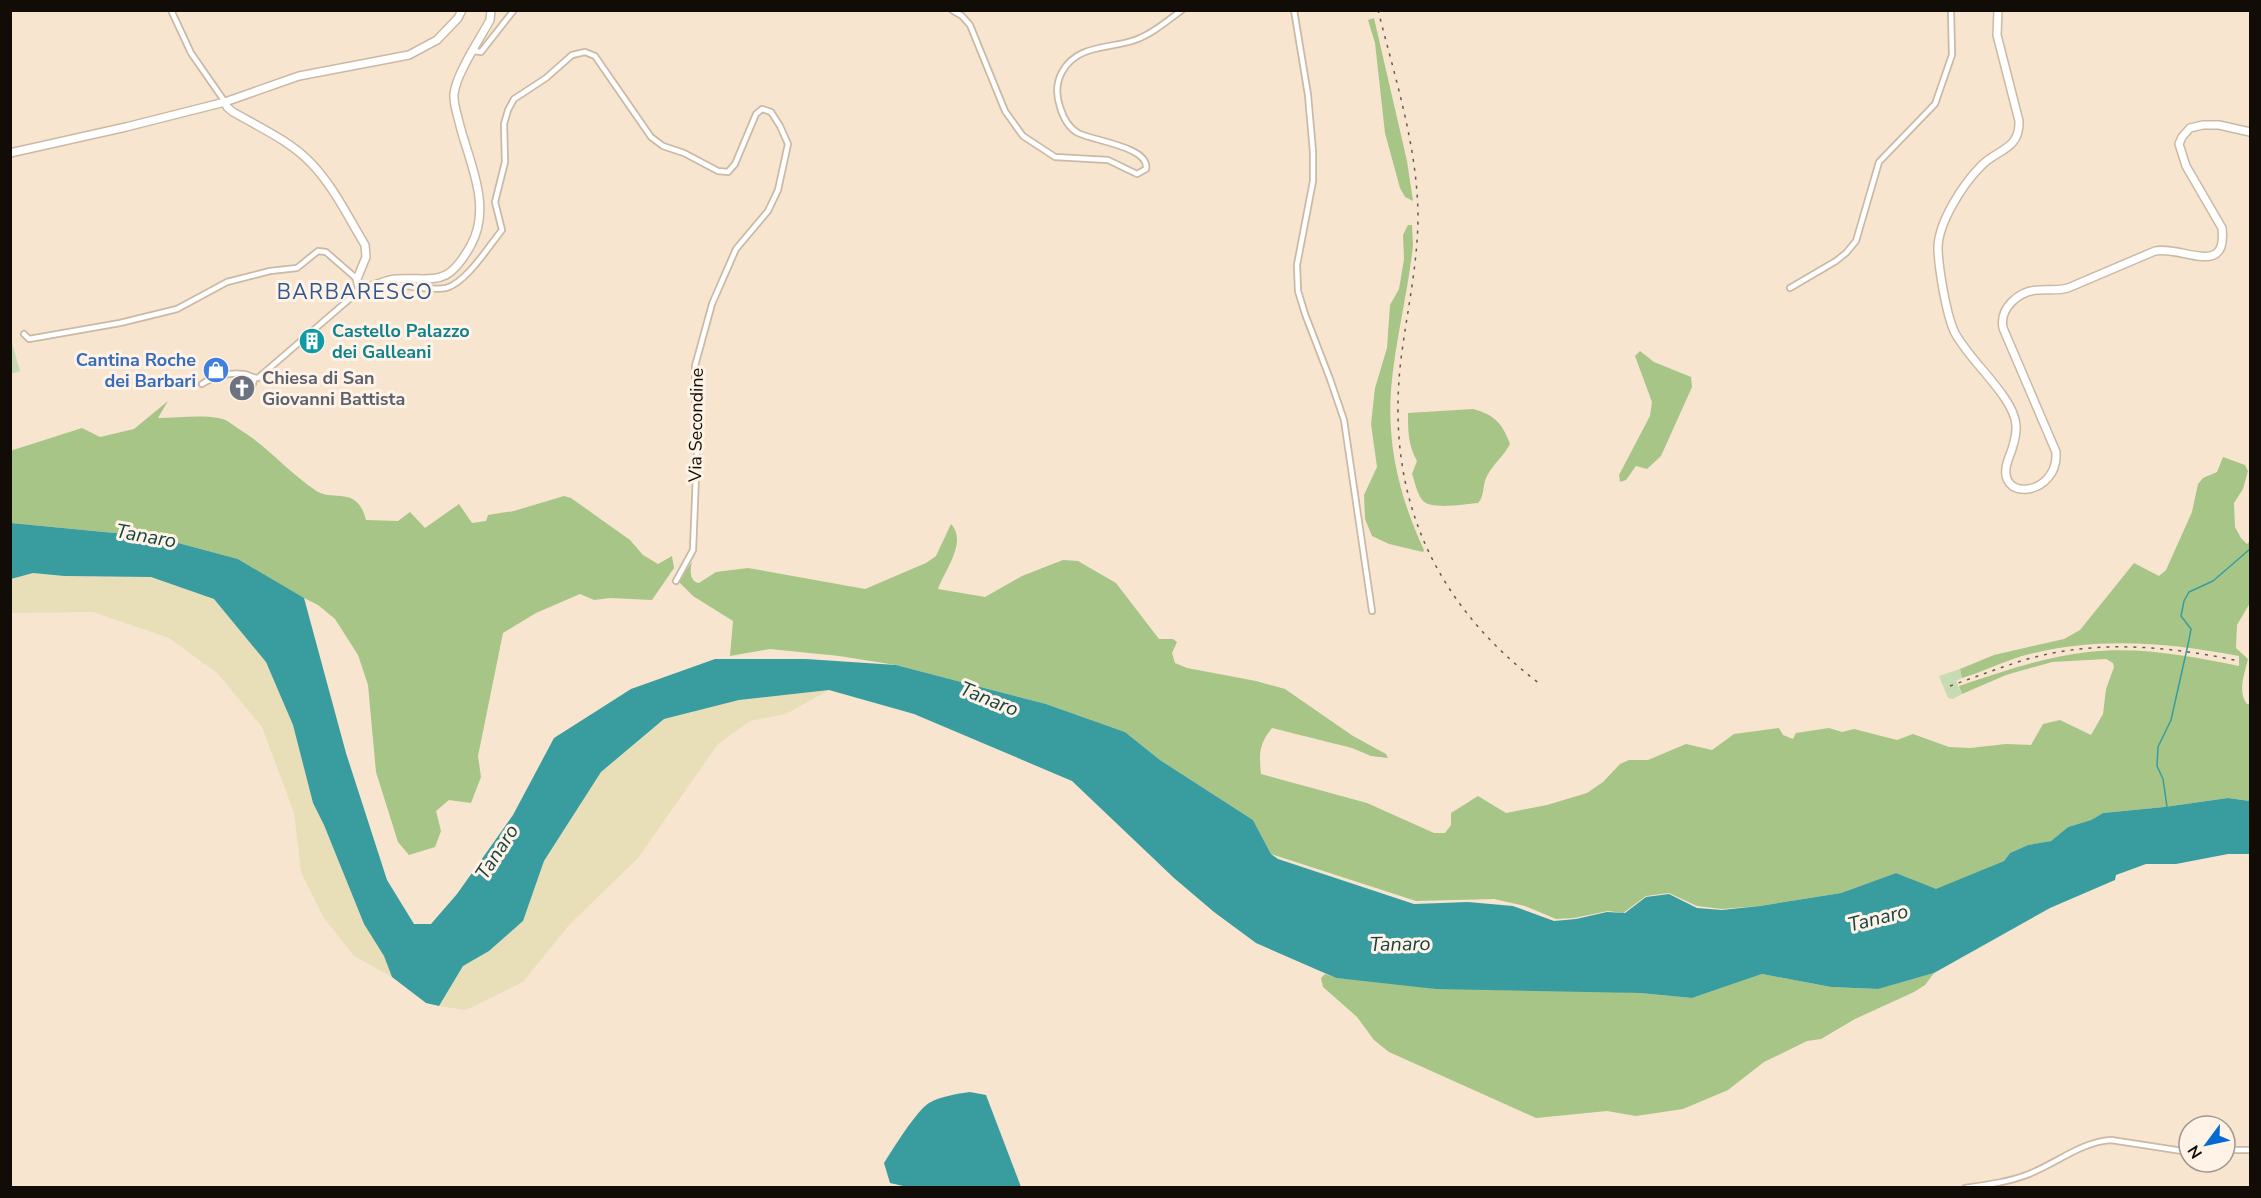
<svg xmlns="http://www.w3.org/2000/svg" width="2261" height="1198" font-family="'Nunito Sans',sans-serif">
	<rect width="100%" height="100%" fill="#f7e5d0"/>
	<!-- green -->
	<g fill="#c7dcb2">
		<polygon points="11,340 20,371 11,374 10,374"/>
		<polygon points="1960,669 1962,678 1956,681 1962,694 1953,699 1948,698 1939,676"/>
	</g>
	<!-- forest -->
	<g fill="#a7c587">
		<polygon points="1374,18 1407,161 1413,201 1405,197 1400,188 1385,133 1375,43 1368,20"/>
		<path d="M1408 225H1412L1413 245C1408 293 1395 341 1391 390 1387 446 1400 499 1424 550L1423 552 1389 544 1372 536 1365 519 1364 495 1377 467 1371 424 1375 388 1387 348 1390 305 1399 289 1404 259 1403 235Z"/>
		<polygon points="1640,351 1654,362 1691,377 1692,387 1661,456 1647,469 1636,466 1626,480 1620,482 1619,475 1650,416 1652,402 1635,356"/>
		<path d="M168 401 158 418C179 418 203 414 223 419 229 421 234 426 239 429 267 446 288 472 315 490 333 503 357 484 366 520L398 521 410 512 425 528 459 504 472 523 486 521 488 515 514 511 564 496 571 498 630 540 643 555 658 564 672 556 674 568 652 600 610 598 594 600 580 594 536 613 503 633 478 756 481 777 471 803 449 800 436 811 441 831 435 847 409 855 398 842 376 772 368 685 358 655 335 619 318 605 296 594 238 559 156 537 11 523 10 451 82 428 100 437 134 429Z"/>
		<path d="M1473 409C1495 415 1502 423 1510 444 1504 456 1493 464 1487 476 1482 485 1485 496 1478 503 1465 504 1436 509 1426 503 1418 499 1415 482 1412 474L1417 461C1408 445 1408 431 1408 413Z"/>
		<path d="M2223 457 2245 465 2248 471 2243 489 2234 503 2235 527 2241 538 2247 544 2250 541V603L2237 625 2236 648 2248 659C2245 673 2237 691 2247 704H2250V801L2228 798 2164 807 2103 813 2091 820 2068 827 2051 841 2028 845 2010 853 2004 861 1936 890 1896 873 1841 893 1760 906 1722 909 1697 906 1669 893 1646 896 1623 913 1608 911 1574 918 1556 919 1525 906 1494 899 1416 901 1271 854 1253 820 1160 760 1125 732 1046 704 896 665 839 656 770 649 730 656 733 621 693 596 678 581 692 562C690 570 689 581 699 583L716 572 748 568 865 589 926 563 936 556 951 524C968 542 944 571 938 589L985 597 1022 576 1063 560 1078 561 1116 583 1159 639H1173L1177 642 1172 653 1175 663 1187 668 1256 681 1285 689 1353 736 1386 754 1388 758 1371 756 1352 748 1272 728C1259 744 1259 753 1261 774L1367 803 1434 833H1445L1451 825V813L1478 796 1506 813 1547 805 1587 793 1603 782 1620 764 1629 760H1648L1686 744 1712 750 1734 734 1779 728 1783 735 1793 739 1796 733 1829 728 1842 732 1854 729 1897 740 1913 734 1949 747 1970 748 2006 744 2031 745 2043 724 2060 720 2091 735 2103 714 2106 689 2114 667 2113 663 2106 659 2052 662 2006 675 1962 694 1959 686C2001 672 2043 657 2088 652 2139 646 2190 656 2239 666V656C2167 642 2094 636 2022 656 2002 662 1982 672 1962 678L1960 669 1994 655 2064 639 2080 630 2134 563 2159 576 2166 570 2192 512 2198 484 2203 478 2217 472Z"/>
		<polygon points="1934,973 1925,985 1914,992 1855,1019 1821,1039 1807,1041 1764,1062 1728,1090 1683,1109 1636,1116 1607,1111 1536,1118 1389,1052 1374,1040 1357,1017 1323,987 1321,978 1325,974 1336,978 1372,981 1640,993 1692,998 1762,974 1831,987 1877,989"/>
	</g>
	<!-- sand -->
	<g fill="#e8dfb9">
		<polygon points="33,573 64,576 151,577 214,599 266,662 293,725 313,803 324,825 364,924 384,956 392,977 354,956 324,918 301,872 294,813 262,727 217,673 169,638 93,612 11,613 11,579"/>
		<polygon points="829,690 786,714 750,721 718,744 638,858 569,925 523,982 466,1010 439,1006 463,966 489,951 523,921 544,861 601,772 664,719 739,700"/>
	</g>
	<!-- water -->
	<g fill="#399d9f">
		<polygon points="11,523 156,537 238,559 304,598 346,753 387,880 414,924 431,924 457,894 513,815 554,738 631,689 715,659 806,659 896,665 1046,704 1125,732 1160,760 1253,820 1271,854 1278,859 1414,904 1468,902 1513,906 1554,921 1576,919 1607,912 1625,913 1646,897 1669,894 1697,908 1722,910 1760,906 1841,893 1896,873 1936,889 2004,861 2010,853 2028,845 2051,841 2068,827 2091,820 2103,813 2164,807 2228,798 2250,801 2250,854 2228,854 2176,864 2146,864 2116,875 2115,880 2050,908 1934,973 1878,989 1831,987 1762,974 1692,998 1640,993 1436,989 1336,978 1256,943 1214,912 1174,878 1072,781 914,714 829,690 739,700 664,719 601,772 544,861 523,921 489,951 463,966 439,1006 426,1003 392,977 384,956 364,924 324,825 313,803 293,725 266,662 214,599 151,577 64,576 33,573 11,579"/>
		<path d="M970 1092 986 1095 1021 1187 912 1188 890 1183 884 1163C892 1150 917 1110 929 1103 942 1096 956 1094 970 1092Z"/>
	</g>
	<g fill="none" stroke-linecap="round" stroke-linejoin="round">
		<!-- stream -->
		<polyline stroke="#399d9f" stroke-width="1.5" points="2167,807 2163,779 2157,766 2158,747 2171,720 2189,640 2191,629 2181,616 2184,601 2189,592 2213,581 2250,549"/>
		<defs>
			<g id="street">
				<polyline points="171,10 191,53 225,102"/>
				<path d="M952 10 962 16 970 25 1005 111 1023 136 1055 157 1108 160 1137 174 1146 169C1150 147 1094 141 1078 133 1069 128 1063 117 1060 107 1056 95 1056 83 1062 72 1077 44 1110 49 1135 40 1152 34 1167 21 1182 10"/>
				<polyline points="1294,10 1308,95 1313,152 1313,181 1297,265 1298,291 1305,314 1330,379 1344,420 1372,611"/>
				<polyline points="473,51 481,52 514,10"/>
				<path d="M385 283C402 285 430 291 446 288 466 283 489 246 502 230L495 202 505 162 504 124 508 110 514 99 546 78 572 55 585 52 595 56 651 137 663 146 684 153 718 171 728 172 735 164 756 114 762 109 771 112 780 126 788 144 778 190 768 211 736 249 712 304 695 366V410L698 425 693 550 676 581"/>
				<polyline points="1790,288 1836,261 1846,253 1856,241 1879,162 1935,104 1952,55 1951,10"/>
				<polyline points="24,334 29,339 120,323 177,309 227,282 270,271 297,268 318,251 326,252 357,279"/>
				<path d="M202 384C214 376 230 372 244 374 250 375 252 378 258 378L353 296 359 288"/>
				<polyline points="245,397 253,384 254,379"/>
				<polyline points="2225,1150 2250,1150"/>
				<path d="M1965 1188C1986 1185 2009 1182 2029 1174 2057 1163 2081 1142 2111 1140L2189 1152"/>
			</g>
			<g id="secondary">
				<path d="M1998 10 1997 35 2019 121C2020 150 1997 149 1981 166 1963 184 1937 224 1938 250 1939 270 1946 313 1954 331 1967 359 2014 396 2016 425 2017 437 2012 450 2008 460 1993 503 2059 497 2056 452L2003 328C1999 308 2019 291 2038 290 2049 289 2057 291 2068 288L2155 251C2181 245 2228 279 2222 228L2186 166 2179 144 2182 137 2190 128 2203 125H2219L2250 132"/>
				<path d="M225 102 227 107 233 112C259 127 290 141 311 163 334 187 348 217 365 245L366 257 357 279 359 288C371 289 383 280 395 279 437 277 447 288 471 245 492 207 470 164 460 126 458 116 453 104 454 94 456 74 480 39 490 20L491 10"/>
				<polyline points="10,153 126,127 225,102 299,76 409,55 437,40 458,18 462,10"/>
			</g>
		</defs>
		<!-- street casing -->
		<use href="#street" stroke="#cab9a4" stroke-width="8"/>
		<!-- secondary casing -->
		<use href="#secondary" stroke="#cab9a4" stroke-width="10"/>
		<!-- street -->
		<use href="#street" stroke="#fff" stroke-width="4.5"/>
		<!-- secondary -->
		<use href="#secondary" stroke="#fff" stroke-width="7"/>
		<!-- rail -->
		<g stroke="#655b50" stroke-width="1.5" stroke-dasharray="3 6" stroke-linecap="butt">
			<path d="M1378 10C1395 78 1417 145 1418 215 1418 264 1407 311 1401 359 1385 494 1432 602 1540 684"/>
			<path d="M1950 686C1975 677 1999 668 2024 660 2096 639 2168 646 2239 661"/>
		</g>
	</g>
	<!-- icons -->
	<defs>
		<symbol id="building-disc" viewBox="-11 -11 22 22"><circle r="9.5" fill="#0f9aa8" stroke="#fff3e7"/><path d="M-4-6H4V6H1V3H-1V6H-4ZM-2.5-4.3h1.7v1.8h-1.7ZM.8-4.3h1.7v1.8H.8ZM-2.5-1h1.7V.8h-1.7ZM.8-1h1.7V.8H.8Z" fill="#fff"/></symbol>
		<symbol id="shop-disc" viewBox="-11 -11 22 22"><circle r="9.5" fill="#3f7fe0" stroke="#fff3e7"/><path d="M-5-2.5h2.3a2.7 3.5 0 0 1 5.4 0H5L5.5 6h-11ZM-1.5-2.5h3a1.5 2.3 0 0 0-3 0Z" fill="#fff"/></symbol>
		<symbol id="church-disc" viewBox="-11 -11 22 22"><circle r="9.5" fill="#6b7280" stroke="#fff3e7"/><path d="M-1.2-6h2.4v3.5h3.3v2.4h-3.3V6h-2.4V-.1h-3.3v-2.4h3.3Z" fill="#fff"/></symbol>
	</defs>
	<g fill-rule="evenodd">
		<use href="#building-disc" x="297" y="326" width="30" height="30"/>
		<use href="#shop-disc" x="201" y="355" width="30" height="30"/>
		<use href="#church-disc" x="227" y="373" width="30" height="30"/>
	</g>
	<g text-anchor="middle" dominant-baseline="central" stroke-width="6" stroke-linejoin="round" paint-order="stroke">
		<!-- culture labels -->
		<g font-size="18" font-weight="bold" fill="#0d838f" stroke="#fff3e7" text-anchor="start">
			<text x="332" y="331">Castello Palazzo<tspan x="332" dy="21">dei Galleani</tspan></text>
		</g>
		<!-- shop labels -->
		<g font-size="18" font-weight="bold" fill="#366cbe" stroke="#fff3e7" text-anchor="end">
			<text x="196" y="360">Cantina Roche<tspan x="196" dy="21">dei Barbari</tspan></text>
		</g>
		<!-- worship labels -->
		<g font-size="18" font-weight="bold" fill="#5b616d" stroke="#fff3e7" text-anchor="start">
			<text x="262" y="378">Chiesa di San<tspan x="262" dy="21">Giovanni Battista</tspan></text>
		</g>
		<!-- street labels -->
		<g font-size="18" fill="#120c06" stroke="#fff3e7">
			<text transform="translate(696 425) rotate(-89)">Via Secondine</text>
		</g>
		<!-- water labels -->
		<g font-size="20" font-style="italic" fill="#164344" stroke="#fff3e7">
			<text transform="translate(146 536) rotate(10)">Tanaro</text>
			<text transform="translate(989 699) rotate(22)">Tanaro</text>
			<text transform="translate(497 852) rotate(-57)">Tanaro</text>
			<text transform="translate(1878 918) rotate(-14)">Tanaro</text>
			<text transform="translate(1400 944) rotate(-1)">Tanaro</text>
		</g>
		<!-- quarter labels -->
		<g font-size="21" letter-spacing="1.5" fill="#2e578d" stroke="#fff3e7">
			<text x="355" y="292">BARBARESCO</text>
		</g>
	</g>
	<!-- border -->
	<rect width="2261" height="1198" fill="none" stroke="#120c06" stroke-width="24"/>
	<!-- north arrow -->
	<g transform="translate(2207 1144) rotate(237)"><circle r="28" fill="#fff3e7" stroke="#a0978d" stroke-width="1.5"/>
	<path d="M0-4.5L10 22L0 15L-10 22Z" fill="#036ad2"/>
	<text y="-9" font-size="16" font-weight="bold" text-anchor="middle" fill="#120c06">N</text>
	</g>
</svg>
